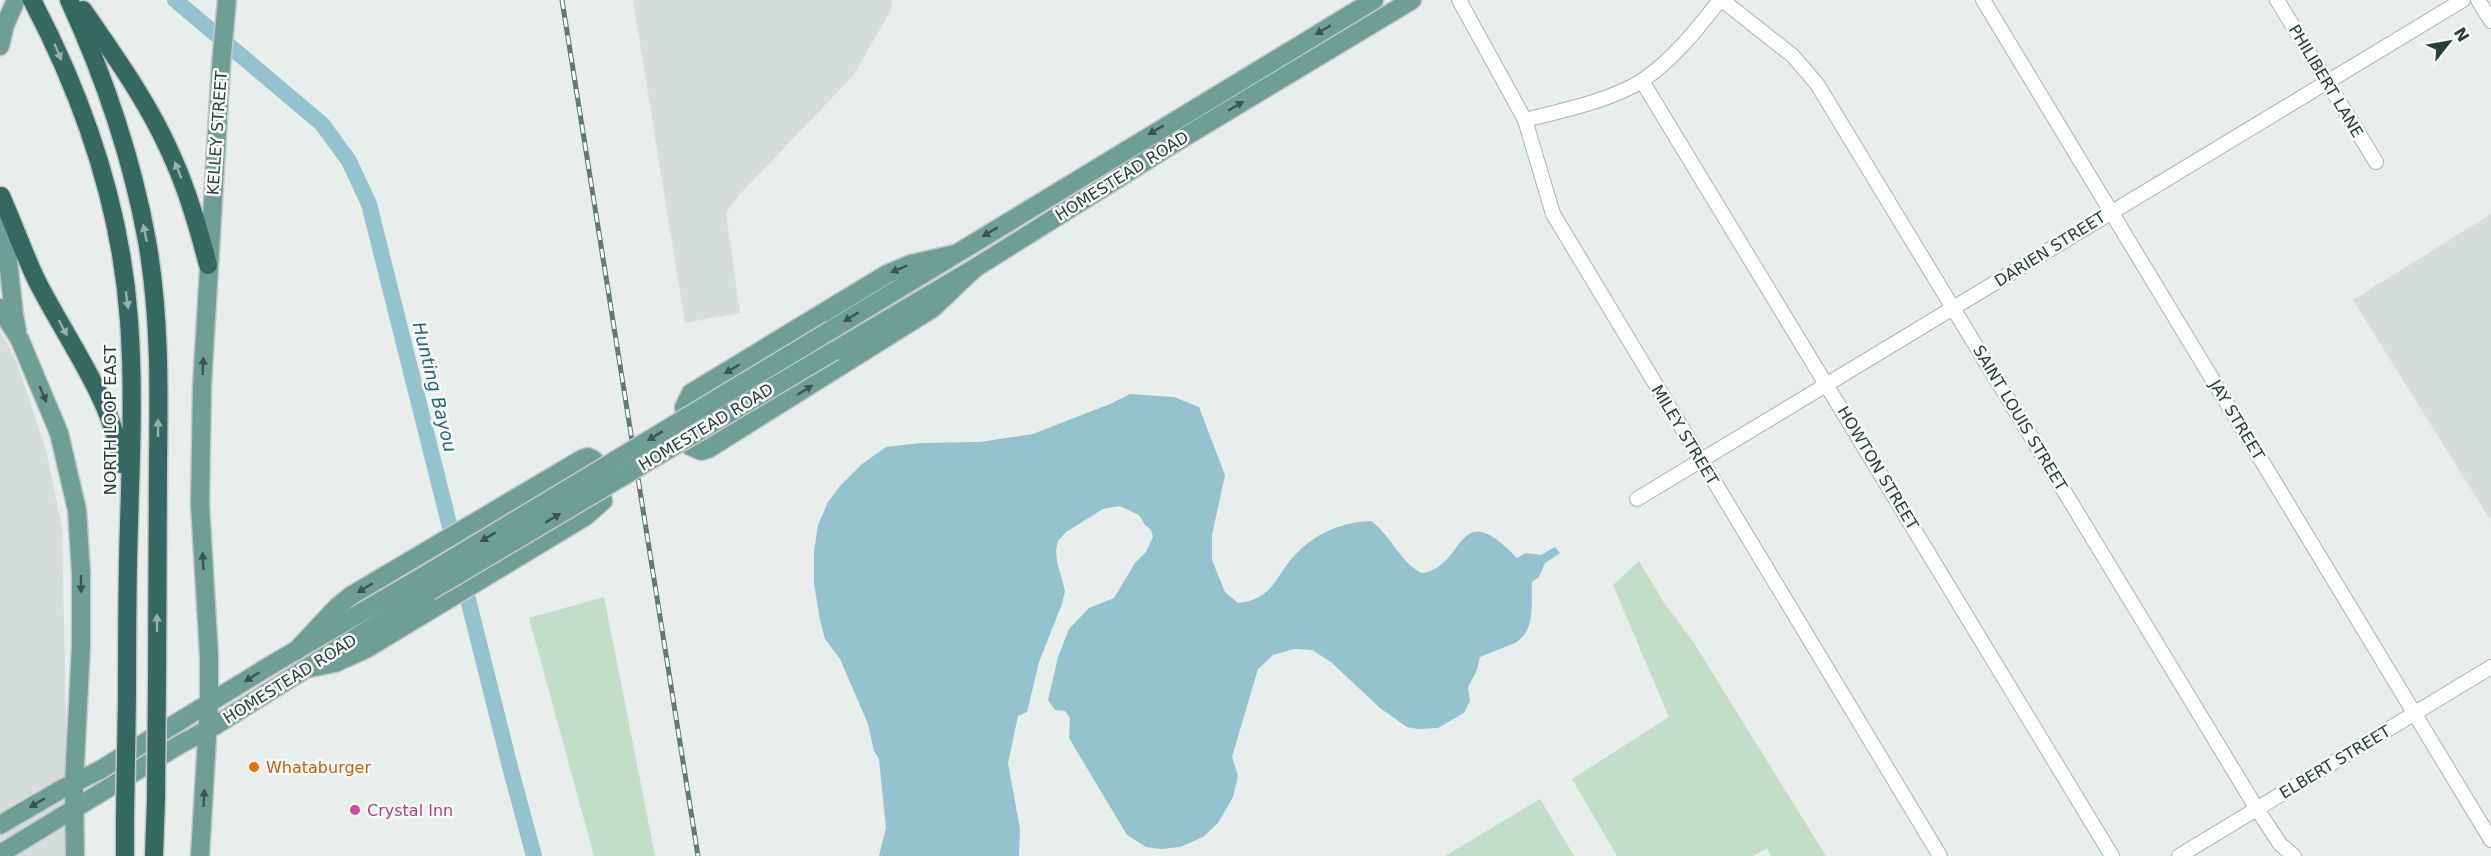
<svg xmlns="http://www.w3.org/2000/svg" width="2491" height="856" font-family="'DejaVu Sans',sans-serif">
	<rect width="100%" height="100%" fill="#e7eeeb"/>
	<!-- built -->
	<g fill="#d5deda">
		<polygon points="633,0 892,0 891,10 853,76 739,195 726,213 740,313 685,323"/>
		<polygon points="2491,214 2491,521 2353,300"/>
		<polygon points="0,331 17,363 46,450 62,527 69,856 0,856"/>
	</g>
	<!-- green -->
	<g fill="#c2ddca">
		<polygon points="1639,561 1664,603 1692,640 1826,856 1771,856 1767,848 1753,856 1617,856 1572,779 1669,717 1613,585"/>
		<polygon points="604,597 655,856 594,856 529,618"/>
		<polygon points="1540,799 1574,856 1445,856"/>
	</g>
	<!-- water -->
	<path fill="#95c3cd" d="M1130 394 1174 397 1199 407 1225 475 1212 535V560L1225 592 1238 603C1276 599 1275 573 1299 551 1318 532 1344 522 1371 521 1391 535 1400 563 1422 573 1467 567 1455 493 1517 558L1526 553 1541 555 1555 547 1560 553 1545 563 1539 577 1532 582C1531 603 1536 631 1515 643L1480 657 1477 670 1468 687 1470 701 1464 713 1438 728 1418 729 1407 727 1380 708 1331 662 1312 650 1294 649 1273 655 1258 669 1232 757 1238 776 1233 797 1218 823 1203 837 1180 847 1161 849 1146 847 1127 835 1069 738 1070 718 1065 711 1055 710 1048 700 1058 657 1069 629 1089 608 1114 598 1135 563 1146 552 1153 537 1151 530 1145 525 1139 515 1120 506 1103 509 1066 532 1058 541 1056 550 1057 562 1065 591 1062 604 1039 662 1027 712 1018 716 1008 763 1020 829 1019 856H879L886 828 879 759 874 751 868 724 840 659 825 639 820 620 814 584V551L818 525 828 502 840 486 862 464 886 447 921 443 979 442 1033 434 1110 404Z"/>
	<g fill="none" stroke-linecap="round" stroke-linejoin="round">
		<!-- river -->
		<polyline stroke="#95c3cd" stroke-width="16" points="175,0 322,124 349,161 369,204 510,767 534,856"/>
		<defs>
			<g id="minor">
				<polyline points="1459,0 1525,120 1553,214 1940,856"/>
				<polyline points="1722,0 1793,56 1817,84 2257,809 2280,844 2294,856"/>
				<polyline points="1983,0 2491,840"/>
				<polyline points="2277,0 2376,162"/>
				<polyline points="2478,0 2491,21"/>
				<polyline points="1642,81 2112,856"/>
				<path d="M1525 120C1560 111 1613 100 1643 80 1674 59 1697 29 1720 0"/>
				<polyline points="1637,499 2463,0"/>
				<polyline points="2179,856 2491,667"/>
			</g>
			<g id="major">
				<polyline points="0,46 5,25 16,0"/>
				<polyline points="2,205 14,315 17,330"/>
				<polyline points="955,254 911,264 887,274 691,393 684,407 690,446 701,451 708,449 933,308 975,268"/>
				<polyline points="0,308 20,340 59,433 77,510 81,573 81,646 74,783 75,856"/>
				<polyline points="831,330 1374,0"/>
				<polyline points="834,351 975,268 1168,147 1412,0"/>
				<polyline points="296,651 338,606 352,595 582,459 588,457 594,460 597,465 603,501 586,516 366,649 335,663 305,669"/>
				<polyline points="0,825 60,790 100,770 271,665 427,574"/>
				<polyline points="0,854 179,745 216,725 430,591"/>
				<polyline points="200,856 209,704 209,656 200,504 202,386 221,65 227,0"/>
			</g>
			<g id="highway">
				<path d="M32 0C84 99 121 208 129 320 134 388 131 456 129 524 127 582 127 640 127 697"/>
				<path d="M69 0C104 76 132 159 147 241 160 314 159 389 158 463 158 536 157 608 157 681"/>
				<path d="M83 10C114 55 148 102 170 152 187 188 198 226 208 265"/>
				<path d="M1 196C13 223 23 251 35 277 62 333 115 402 121 464"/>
				<polyline points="125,856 125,816"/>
				<polyline points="154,856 156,798"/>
			</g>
		</defs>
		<!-- minor casing -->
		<use href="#minor" stroke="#aab6b2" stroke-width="16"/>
		<!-- major casing -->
		<use href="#major" stroke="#c3c9c8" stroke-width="21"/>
		<!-- highway casing -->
		<use href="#highway" stroke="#c3c9c8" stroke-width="21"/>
		<!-- minor -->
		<use href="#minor" stroke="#fff" stroke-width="14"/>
		<!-- major -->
		<use href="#major" stroke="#6f9f94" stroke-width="18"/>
		<!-- highway -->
		<use href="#highway" stroke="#35695f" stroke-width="18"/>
		<defs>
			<polyline id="rail" points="562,0 698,856"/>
		</defs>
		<!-- rail casing -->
		<use href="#rail" stroke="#627a74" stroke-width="5"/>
		<!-- rail -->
		<use href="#rail" stroke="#f7faf9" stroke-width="3" stroke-dasharray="9" stroke-linecap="butt"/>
		<defs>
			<g id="major-bridge">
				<polyline points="427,574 831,330"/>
				<polyline points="430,591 834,351"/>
			</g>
			<g id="highway-bridge">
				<polyline points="156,798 157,681"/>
				<polyline points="125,816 127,697"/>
			</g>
		</defs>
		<!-- major-bridge casing -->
		<use href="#major-bridge" stroke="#c3c9c8" stroke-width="21" stroke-linecap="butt"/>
		<!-- highway-bridge casing -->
		<use href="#highway-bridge" stroke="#c3c9c8" stroke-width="21" stroke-linecap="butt"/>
		<!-- major-bridge -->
		<use href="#major-bridge" stroke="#6f9f94" stroke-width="18"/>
		<!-- highway-bridge -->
		<use href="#highway-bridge" stroke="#35695f" stroke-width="18"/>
	</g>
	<!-- one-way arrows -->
	<defs><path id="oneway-solid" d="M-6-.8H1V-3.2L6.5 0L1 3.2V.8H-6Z" transform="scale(1.5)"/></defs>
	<g fill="#395750">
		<use href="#oneway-solid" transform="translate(1323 30) rotate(149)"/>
		<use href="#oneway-solid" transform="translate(1236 106) rotate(-31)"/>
		<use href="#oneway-solid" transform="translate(1156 130) rotate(149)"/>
		<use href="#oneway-solid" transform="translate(990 232) rotate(149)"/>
		<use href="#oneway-solid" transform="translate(899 269) rotate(157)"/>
		<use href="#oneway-solid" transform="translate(851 317) rotate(148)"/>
		<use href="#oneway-solid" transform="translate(203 366) rotate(-87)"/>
		<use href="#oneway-solid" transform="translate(732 369) rotate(149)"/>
		<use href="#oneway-solid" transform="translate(805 390) rotate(-32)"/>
		<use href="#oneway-solid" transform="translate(43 394) rotate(67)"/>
		<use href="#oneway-solid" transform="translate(655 436) rotate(149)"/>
		<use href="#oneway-solid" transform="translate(553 518) rotate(-31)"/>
		<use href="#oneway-solid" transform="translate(488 537) rotate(149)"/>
		<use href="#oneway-solid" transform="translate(203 561) rotate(-93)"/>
		<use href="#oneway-solid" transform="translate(81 584) rotate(90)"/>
		<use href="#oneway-solid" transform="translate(365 588) rotate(149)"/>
		<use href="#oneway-solid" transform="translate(252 677) rotate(148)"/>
		<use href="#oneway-solid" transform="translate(204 798) rotate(-87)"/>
		<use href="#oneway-solid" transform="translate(37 803) rotate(149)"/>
	</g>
	<g fill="#96b2ac">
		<use href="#oneway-solid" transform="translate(58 52) rotate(67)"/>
		<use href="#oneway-solid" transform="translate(178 170) rotate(-112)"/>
		<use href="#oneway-solid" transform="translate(145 233) rotate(-102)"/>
		<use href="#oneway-solid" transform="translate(127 300) rotate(82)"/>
		<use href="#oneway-solid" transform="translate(63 328) rotate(62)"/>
		<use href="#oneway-solid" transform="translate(158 428) rotate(-90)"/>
		<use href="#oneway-solid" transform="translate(157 623) rotate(-90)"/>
	</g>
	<!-- markers -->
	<circle fill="#e8710a" stroke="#f7faf9" stroke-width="2" cx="254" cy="767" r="6"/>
	<circle fill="#d1479c" stroke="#f7faf9" stroke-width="2" cx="355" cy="810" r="6"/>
	<g text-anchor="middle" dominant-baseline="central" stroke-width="5" stroke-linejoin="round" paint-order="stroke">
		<!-- street labels -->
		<g font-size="16" fill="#273f39" stroke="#f7faf9">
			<text transform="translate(2326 81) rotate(59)">PHILIBERT LANE</text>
			<text transform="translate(217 133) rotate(-86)">KELLEY STREET</text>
			<text transform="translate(1122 176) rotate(-32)">HOMESTEAD ROAD</text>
			<text transform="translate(2050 249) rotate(-32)">DARIEN STREET</text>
			<text transform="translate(2020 418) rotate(59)">SAINT LOUIS STREET</text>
			<text transform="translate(110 420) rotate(-90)">NORTH LOOP EAST</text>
			<text transform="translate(2237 420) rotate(59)">JAY STREET</text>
			<text transform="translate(706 427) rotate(-31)">HOMESTEAD ROAD</text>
			<text transform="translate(1685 435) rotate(59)">MILEY STREET</text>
			<text transform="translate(1878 468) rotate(59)">HOWTON STREET</text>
			<text transform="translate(290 679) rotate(-32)">HOMESTEAD ROAD</text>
			<text transform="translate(2335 762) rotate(-31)">ELBERT STREET</text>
		</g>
		<!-- food labels -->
		<g font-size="16" fill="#c56008" stroke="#f7faf9" text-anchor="start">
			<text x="266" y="767">Whataburger</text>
		</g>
		<!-- hotel labels -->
		<g font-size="16" fill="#b23c85" stroke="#f7faf9" text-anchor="start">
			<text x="367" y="810">Crystal Inn</text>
		</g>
		<!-- water labels -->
		<g font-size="18" font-style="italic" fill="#266776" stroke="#f7faf9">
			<text transform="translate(435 387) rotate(76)">Hunting Bayou</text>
		</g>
	</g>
	<!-- north arrow -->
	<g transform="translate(2449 42) rotate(59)" stroke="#f7faf9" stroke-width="4.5" paint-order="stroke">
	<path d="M0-4.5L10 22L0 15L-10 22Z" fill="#273f39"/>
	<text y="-9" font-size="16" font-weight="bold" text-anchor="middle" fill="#273f39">N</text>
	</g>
</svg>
